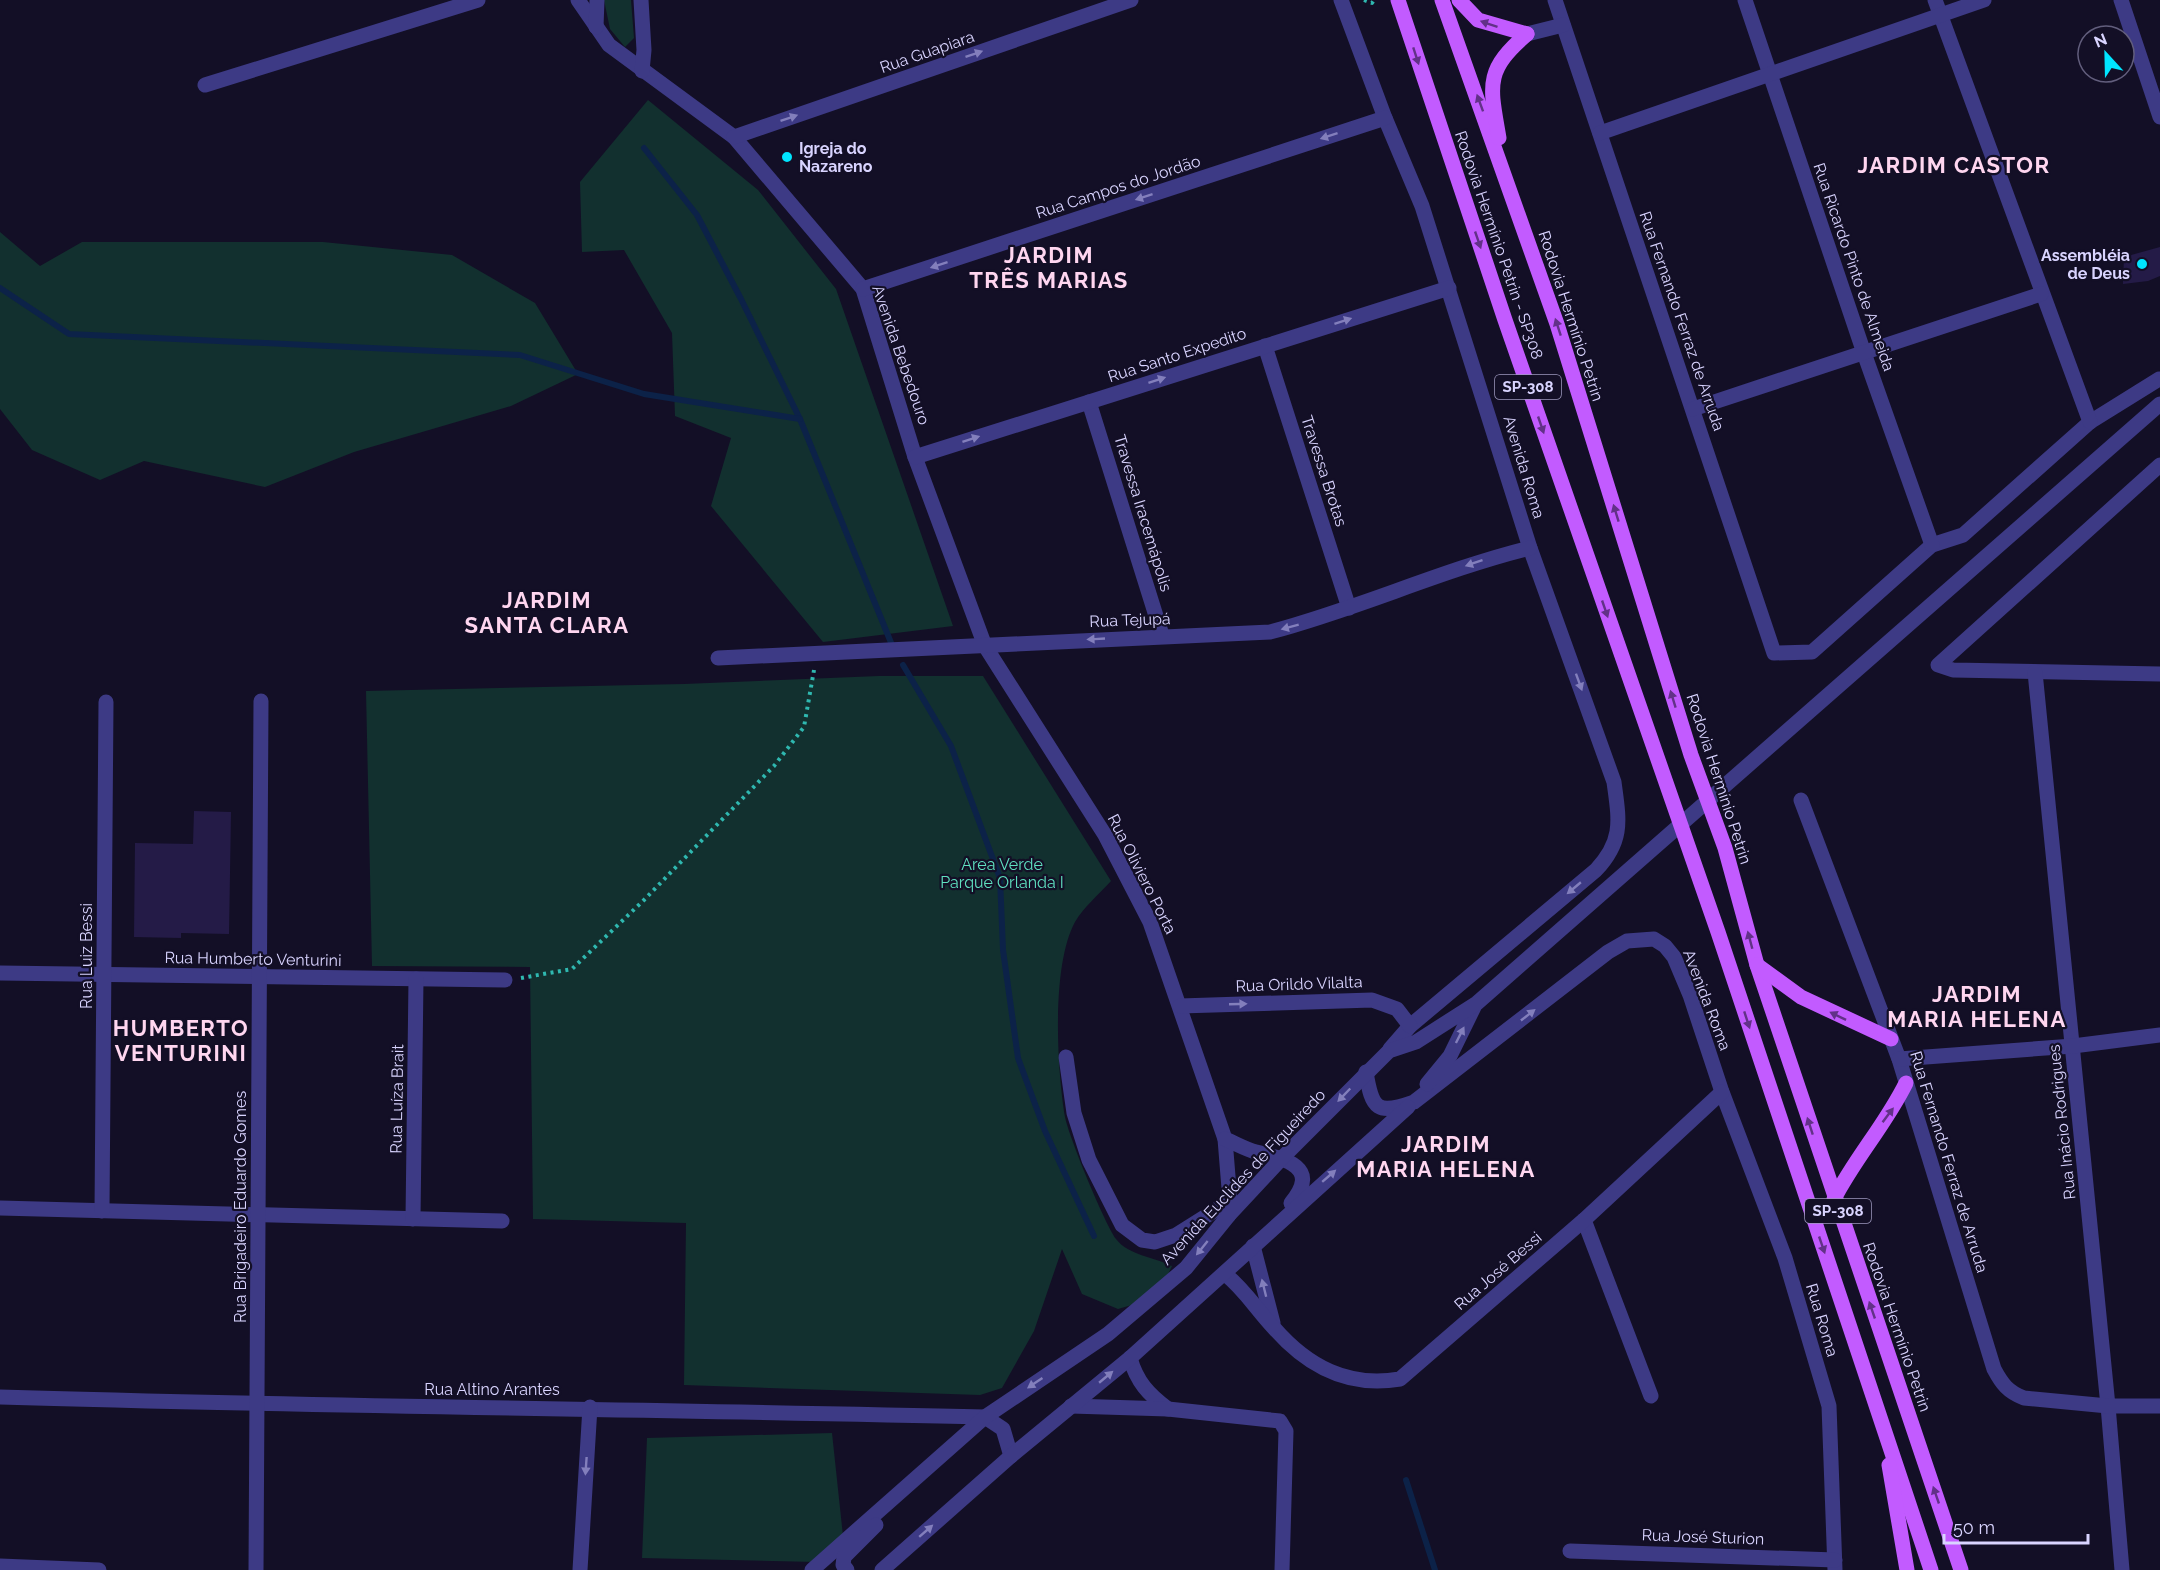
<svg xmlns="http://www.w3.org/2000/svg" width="2160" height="1570" font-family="Raleway,sans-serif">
	<rect width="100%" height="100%" fill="#130f26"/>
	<!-- green -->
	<g fill="#12302f">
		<polygon points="604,0 631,0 634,38 625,47 610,29"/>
		<polygon points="648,100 758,190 836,289 953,626 823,642 711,506 731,438 675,416 672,333 624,250 582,252 580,182"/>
		<polygon points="0,232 40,266 82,242 323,242 452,255 535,303 578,374 511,406 354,452 265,487 144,461 100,480 32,450 0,409"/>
		<path d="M879 676H983L1111 881C1099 894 1083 908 1075 922 1051 966 1057 1069 1065 1117 1069 1137 1104 1222 1116 1239 1128 1255 1154 1257 1172 1266L1160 1291 1149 1300 1118 1309 1082 1294 1062 1249 1034 1331 1002 1388 980 1395 684 1385 686 1223 533 1219 530 967 372 966 366 691 684 684Z"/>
		<polygon points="832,1433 843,1536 816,1562 642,1558 647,1438"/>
	</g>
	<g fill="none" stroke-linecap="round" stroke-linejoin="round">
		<!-- stream -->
		<g stroke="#0c2248" stroke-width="6">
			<polyline points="644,148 697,215 741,299 800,419 894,650"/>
			<polyline points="0,288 69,334 520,355 644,394 800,419"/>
			<polyline points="903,665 951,746 1000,878 1003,950 1018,1058 1045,1131 1094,1236"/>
			<polyline points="1406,1480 1435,1570"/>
		</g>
	</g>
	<!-- building -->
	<g fill="#241b47">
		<polygon points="2160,247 2160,276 2148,281 2123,284 2124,257"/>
		<polygon points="194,811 231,812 229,934 181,933 181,938 134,937 135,843 193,844"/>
	</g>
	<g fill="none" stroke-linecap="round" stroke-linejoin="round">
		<!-- path -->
		<g stroke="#2fb8b0" stroke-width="4" stroke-dasharray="3 4.5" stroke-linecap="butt">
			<polyline points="1364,0 1372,3 1374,0"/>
			<polyline points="521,978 572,969 644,900 774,766 804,727 814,670"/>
		</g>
		<!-- minor -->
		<g stroke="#3d3a85" stroke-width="15">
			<polyline points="578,0 609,45 734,137 863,289 915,457 985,646 1105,835 1150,922 1225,1139 1230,1201 1229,1215"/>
			<polyline points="641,0 644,50 642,71"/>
			<path d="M1341 0 1385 118 1422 206 1530 548 1614 782C1619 820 1624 840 1596 870L1410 1026 1390 1049"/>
			<polyline points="1555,0 1774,653 1812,652 1932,545 1963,535 2090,422 2159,379"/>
			<polyline points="1745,0 1864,353 1932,545"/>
			<polyline points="1935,0 2090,422"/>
			<polyline points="2121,0 2160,117"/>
			<polyline points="596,27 597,0"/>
			<polyline points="1527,34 1563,25"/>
			<polyline points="205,85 478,0"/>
			<polyline points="1600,133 1984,0"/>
			<polyline points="734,137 1131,0"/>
			<polyline points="863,289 1385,118"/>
			<polyline points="1265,346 1349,608"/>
			<polyline points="1089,402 1162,635"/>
			<polyline points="1693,409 2041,294"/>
			<polyline points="915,457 1449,288"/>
			<polyline points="2160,465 1938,665 1953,670 2160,674"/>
			<path d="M718 658 1270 632C1358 609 1441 570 1530 548"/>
			<polyline points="2035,672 2108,1406 2122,1570"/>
			<path d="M1801 800 1899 1059 1994 1369C2002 1384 2008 1392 2024 1398L2108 1406H2160"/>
			<polyline points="0,973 505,980"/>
			<polyline points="1180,1006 1372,1000 1397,1009 1410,1026"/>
			<polyline points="1066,1057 1074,1113 1089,1160 1122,1225 1142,1240 1155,1242 1176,1235 1230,1201"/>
			<polyline points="1899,1059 2073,1046 2160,1035"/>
			<path d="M1366 1072C1372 1110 1377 1115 1414 1102L1608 952 1627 941 1654 939 1665 946 1674 957 1690 995 1722 1092 1785 1258 1829 1406 1835 1570"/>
			<polyline points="1427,1084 1450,1056 1475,1005"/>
			<path d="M1225 1139C1235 1143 1245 1149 1256 1152 1286 1159 1321 1167 1291 1203"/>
			<polyline points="0,1208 502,1221"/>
			<polyline points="102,1211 106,702"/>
			<polyline points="413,1219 416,979"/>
			<polyline points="1584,1220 1651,1396"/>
			<polyline points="1253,1246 1273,1323"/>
			<path d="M1225 1274C1245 1290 1256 1309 1274 1328 1308 1367 1348 1388 1400 1379L1584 1220 1722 1092"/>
			<path d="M1130 1358C1137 1382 1148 1394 1168 1409"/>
			<path d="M0 1397C328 1407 656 1409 985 1417L1003 1429 1011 1456"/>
			<polyline points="1071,1406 1168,1409 1280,1421 1286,1431 1282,1570"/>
			<polyline points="1570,1551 1835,1560"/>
			<polyline points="0,1566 99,1570"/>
			<polyline points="256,1570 261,701"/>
			<polyline points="580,1570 590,1407"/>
			<polyline points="812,1570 985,1417 1108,1334 1186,1268 1229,1215 1283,1157 1389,1051 1416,1042 1477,1003 2160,404"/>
			<polyline points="847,1570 843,1565 844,1557 876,1525"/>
			<polyline points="882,1570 1011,1456 1130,1358 1408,1107"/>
		</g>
		<!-- major -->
		<g stroke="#c25bff" stroke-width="15">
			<polyline points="1398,0 1505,320 1718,932 1931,1570"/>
			<polyline points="1442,0 1557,324 1691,755 1725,848 1757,965 1961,1570"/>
			<polyline points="1459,0 1478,20 1527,34"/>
			<path d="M1499 138C1490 85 1484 71 1527 34"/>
			<polyline points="1757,965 1801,997 1891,1039"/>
			<path d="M1834 1199C1855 1158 1886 1124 1906 1083"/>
			<polyline points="1889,1465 1907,1570"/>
		</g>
	</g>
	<!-- one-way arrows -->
	<defs><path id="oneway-solid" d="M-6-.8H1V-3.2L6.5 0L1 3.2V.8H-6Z" transform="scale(1.5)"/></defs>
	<g fill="#623188">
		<use href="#oneway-solid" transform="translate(1489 24) rotate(-161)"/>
		<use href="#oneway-solid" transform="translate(1416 56) rotate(72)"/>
		<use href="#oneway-solid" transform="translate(1480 103) rotate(-110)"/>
		<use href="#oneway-solid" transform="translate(1478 240) rotate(71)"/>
		<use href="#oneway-solid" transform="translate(1558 327) rotate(-108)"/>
		<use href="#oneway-solid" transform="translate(1541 425) rotate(71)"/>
		<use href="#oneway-solid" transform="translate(1616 513) rotate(-107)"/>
		<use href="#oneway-solid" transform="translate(1605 609) rotate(71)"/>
		<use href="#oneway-solid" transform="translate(1673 699) rotate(-107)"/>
		<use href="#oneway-solid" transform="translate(1750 940) rotate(-105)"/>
		<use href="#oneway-solid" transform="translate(1838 1016) rotate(-154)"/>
		<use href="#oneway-solid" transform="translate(1747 1020) rotate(72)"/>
		<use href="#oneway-solid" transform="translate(1888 1115) rotate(-53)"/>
		<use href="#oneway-solid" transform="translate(1810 1126) rotate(-108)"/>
		<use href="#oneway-solid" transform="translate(1822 1245) rotate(71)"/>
		<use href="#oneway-solid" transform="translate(1872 1310) rotate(-109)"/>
		<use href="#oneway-solid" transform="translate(1936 1495) rotate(-109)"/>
	</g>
	<g fill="#837fbc">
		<use href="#oneway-solid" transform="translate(974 54) rotate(-19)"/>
		<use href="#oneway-solid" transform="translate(789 118) rotate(-19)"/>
		<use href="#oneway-solid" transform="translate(1329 136) rotate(162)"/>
		<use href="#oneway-solid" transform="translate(1144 197) rotate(162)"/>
		<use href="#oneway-solid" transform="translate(939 265) rotate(162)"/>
		<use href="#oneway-solid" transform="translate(1343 321) rotate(-18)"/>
		<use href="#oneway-solid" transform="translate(1157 380) rotate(-18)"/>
		<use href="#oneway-solid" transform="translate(971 439) rotate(-18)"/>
		<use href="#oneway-solid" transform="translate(1474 563) rotate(161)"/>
		<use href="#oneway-solid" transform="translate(1290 627) rotate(165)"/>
		<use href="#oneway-solid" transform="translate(1096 639) rotate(177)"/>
		<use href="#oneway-solid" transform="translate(1579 682) rotate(70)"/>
		<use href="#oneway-solid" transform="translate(1574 888) rotate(140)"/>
		<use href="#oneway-solid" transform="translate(1238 1004) rotate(-2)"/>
		<use href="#oneway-solid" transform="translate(1528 1015) rotate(-38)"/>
		<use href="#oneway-solid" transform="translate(1460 1035) rotate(-63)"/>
		<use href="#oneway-solid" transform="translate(1344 1095) rotate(134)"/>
		<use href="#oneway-solid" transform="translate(1329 1176) rotate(-41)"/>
		<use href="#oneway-solid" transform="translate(1202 1248) rotate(129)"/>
		<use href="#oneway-solid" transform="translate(1264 1288) rotate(-104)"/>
		<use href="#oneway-solid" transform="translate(1106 1377) rotate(-40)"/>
		<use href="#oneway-solid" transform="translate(1035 1383) rotate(146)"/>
		<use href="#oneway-solid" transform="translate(586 1466) rotate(94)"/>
		<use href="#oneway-solid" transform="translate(926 1531) rotate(-41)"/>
	</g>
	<!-- markers -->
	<g fill="#00e5ff" stroke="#130f26" stroke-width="2">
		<circle cx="787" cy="157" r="6"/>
		<circle cx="2142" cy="264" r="6"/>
	</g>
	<g text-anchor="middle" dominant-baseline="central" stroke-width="4.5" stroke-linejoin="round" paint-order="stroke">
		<!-- shield labels -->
		<g fill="#130f26" stroke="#9e99be" stroke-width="1.5">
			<rect x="1495" y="375" width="66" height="24" rx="4.5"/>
			<rect x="1805" y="1199" width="66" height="24" rx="4.5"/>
		</g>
		<g font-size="15" font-weight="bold" fill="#d9d4ff">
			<text x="1528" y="387">SP-308</text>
			<text x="1838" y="1211">SP-308</text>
		</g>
		<!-- street labels -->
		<g font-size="16" fill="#d9d4ff" stroke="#130f26">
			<text transform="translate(927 52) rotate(-19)">Rua Guapiara</text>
			<text transform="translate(1118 187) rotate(-18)">Rua Campos do Jordão</text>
			<text transform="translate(1499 245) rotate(71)">Rodovia Hermínio Petrin - SP308</text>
			<text transform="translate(1854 267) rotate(71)">Rua Ricardo Pinto de Almeida</text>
			<text transform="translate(1571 316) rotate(72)">Rodovia Hermínio Petrin</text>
			<text transform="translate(1682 321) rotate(71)">Rua Fernando Ferraz de Arruda</text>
			<text transform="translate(901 355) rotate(71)">Avenida Bebedouro</text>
			<text transform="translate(1177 355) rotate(-18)">Rua Santo Expedito</text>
			<text transform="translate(1524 467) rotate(73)">Avenida Roma</text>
			<text transform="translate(1324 471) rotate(72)">Travessa Brotas</text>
			<text transform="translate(1143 513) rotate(73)">Travessa Iracemápolis</text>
			<text transform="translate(1130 620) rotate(-2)">Rua Tejupá</text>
			<text transform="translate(1719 779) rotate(72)">Rodovia Hermínio Petrin</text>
			<text transform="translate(1142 874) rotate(63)">Rua Oliviero Porta</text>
			<text transform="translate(86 956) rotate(-90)">Rua Luiz Bessi</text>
			<text transform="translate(253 959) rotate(1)">Rua Humberto Venturini</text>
			<text transform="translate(1299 984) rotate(-2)">Rua Orildo Vilalta</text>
			<text transform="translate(1707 1000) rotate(69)">Avenida Roma</text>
			<text transform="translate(397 1099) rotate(-89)">Rua Luíza Brait</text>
			<text transform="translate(2062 1122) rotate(-96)">Rua Inácio Rodrigues</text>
			<text transform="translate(1949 1162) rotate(73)">Rua Fernando Ferraz de Arruda</text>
			<text transform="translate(1243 1177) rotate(-47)">Avenida Euclides de Figueiredo</text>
			<text transform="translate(240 1207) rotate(-90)">Rua Brigadeiro Eduardo Gomes</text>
			<text transform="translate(1498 1271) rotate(-41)">Rua José Bessi</text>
			<text transform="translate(1822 1320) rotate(73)">Rua Roma</text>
			<text transform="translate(1897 1327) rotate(71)">Rodovia Hermínio Petrin</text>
			<text x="492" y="1389">Rua Altino Arantes</text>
			<text transform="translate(1703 1537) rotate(2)">Rua José Sturion</text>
		</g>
		<!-- poi labels -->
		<g font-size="16" font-weight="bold" fill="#d9d4ff" stroke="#130f26" text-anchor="start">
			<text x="799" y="148">Igreja do<tspan x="799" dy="18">Nazareno</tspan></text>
			<text x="2130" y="255" text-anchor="end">Assembléia<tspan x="2130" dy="18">de Deus</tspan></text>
		</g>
		<!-- park labels -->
		<g font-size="16" fill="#5fe0c0" stroke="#130f26">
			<text x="1002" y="864">Area Verde<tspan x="1002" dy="18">Parque Orlanda I</tspan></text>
		</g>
		<!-- district labels -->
		<g font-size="22" font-weight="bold" letter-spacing="1.5" fill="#ffd6f0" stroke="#130f26">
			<text x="1954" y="165">JARDIM CASTOR</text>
			<text x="1049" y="255">JARDIM<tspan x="1049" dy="25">TRÊS MARIAS</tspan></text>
			<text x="547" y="600">JARDIM<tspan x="547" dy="25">SANTA CLARA</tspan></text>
			<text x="1977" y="994">JARDIM<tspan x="1977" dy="25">MARIA HELENA</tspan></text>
			<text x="181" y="1028">HUMBERTO<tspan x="181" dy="25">VENTURINI</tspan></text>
			<text x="1446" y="1144">JARDIM<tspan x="1446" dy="25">MARIA HELENA</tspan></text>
		</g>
	</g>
	<!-- north arrow -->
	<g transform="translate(2106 54) rotate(338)"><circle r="28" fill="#130f26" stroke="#625e7d" stroke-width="1.5"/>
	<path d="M0-4.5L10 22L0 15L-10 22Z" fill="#00e5ff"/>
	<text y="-9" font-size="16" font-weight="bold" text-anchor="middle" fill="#d9d4ff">N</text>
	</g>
	<!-- scale -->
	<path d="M1944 1534v9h144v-9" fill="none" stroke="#d9d4ff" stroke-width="3"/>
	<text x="1953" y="1534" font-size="18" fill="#d9d4ff" stroke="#130f26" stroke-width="4.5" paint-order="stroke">50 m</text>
</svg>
